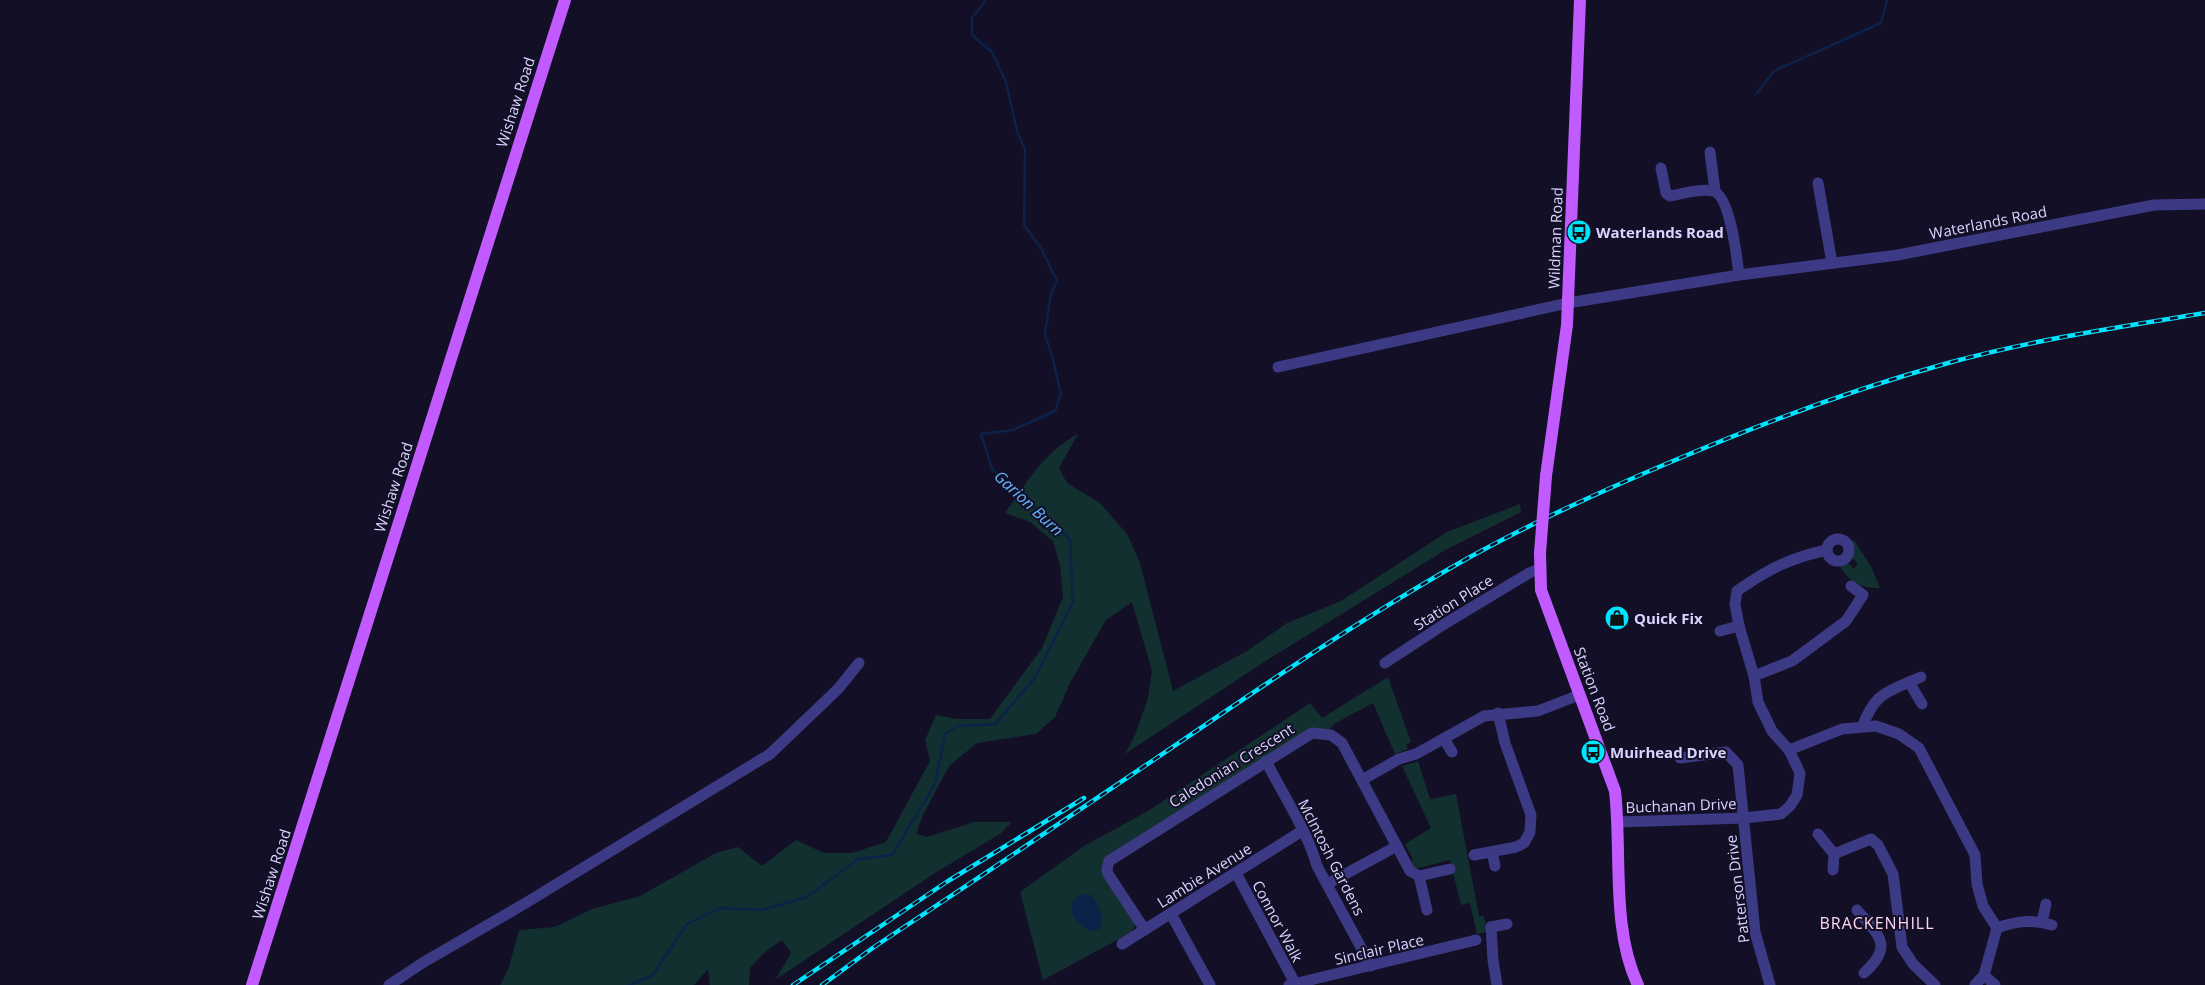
<svg xmlns="http://www.w3.org/2000/svg" width="2205" height="985" font-family="'Open Sans',sans-serif">
	<rect width="100%" height="100%" fill="#130f26"/>
	<!-- green -->
	<g fill="#12302f">
		<path d="M1078 434 1059 468 1067 483 1100 503 1127 534 1140 563 1173 691 1247 651 1287 623 1341 601 1447 532 1520 504 1521 512 1447 549 1267 660 1125 754 1135 735 1148 698 1152 671 1132 602 1106 620 1070 683 1055 717 1036 734 977 743 949 766 923 815 916 834 927 837 974 822H1012L1000 834 935 873 775 980 791 953 782 940 765 952 750 968 749 985H710L708 969 694 985H500L509 967 519 930 555 927 592 909 640 896 716 853 738 847 762 866 796 840 824 853H852L886 842 930 761 925 740 936 715 956 719H990L1042 648 1063 597 1060 565 1053 541 1030 522 1005 513C1026 483 1045 451 1078 434Z"/>
		<path d="M1854 540 1872 568 1880 588C1863 589 1848 582 1840 566L1848 563 1854 569 1858 563 1852 558 1855 550 1852 541Z"/>
		<polygon points="1388,677 1411,742 1406,744 1408,749 1395,754 1373,703 1334,724 1329,730 1323,729 1105,858 1136,923 1132,932 1043,980 1020,892 1084,846 1148,811 1310,703 1322,718"/>
		<polygon points="1418,761 1430,799 1456,794 1479,916 1484,916 1487,932 1477,934 1470,903 1461,905 1450,860 1415,869 1411,862 1413,859 1405,844 1431,828 1402,766"/>
	</g>
	<!-- water -->
	<path fill="#0c2248" d="M1082 894 1092 895C1099 907 1105 915 1100 929L1090 931C1076 922 1069 918 1073 900Z"/>
	<g fill="none" stroke-linecap="round" stroke-linejoin="round">
		<!-- stream -->
		<g stroke="#0c2248" stroke-width="2.5">
			<polyline points="1757,93 1774,71 1881,23 1887,0"/>
			<polyline points="629,985 652,976 687,924 720,908 763,910 807,897 858,859 892,855 935,784 945,734 958,726 995,724 1034,679 1073,602 1070,540 992,469 981,434 1013,430 1055,411 1061,394 1053,360 1045,334 1051,294 1057,281 1041,248 1024,225 1025,150 1017,131 1006,82 992,52 972,35 972,18 986,0"/>
		</g>
		<!-- minor -->
		<g stroke="#3d3a85" stroke-width="11">
			<polyline points="1710,152 1715,191"/>
			<path d="M1661 168 1666 193 1670 196C1683 194 1700 188 1713 191 1730 195 1737 258 1739 275"/>
			<polyline points="1818,183 1832,263"/>
			<polyline points="1278,367 1568,303 1739,275 1898,255 2154,205 2205,204"/>
			<circle cx="1838" cy="550" r="11"/>
			<polyline points="1720,631 1739,626"/>
			<polyline points="1385,663 1446,623 1529,573 1539,569"/>
			<polyline points="1754,676 1792,661 1846,621 1863,595 1851,586"/>
			<polyline points="1909,682 1921,677"/>
			<path d="M1862 727C1874 697 1880 695 1909 682L1922 704"/>
			<polyline points="1444,739 1452,752"/>
			<polyline points="1789,750 1842,729 1876,726 1899,734 1919,748 1975,855 1977,884 1983,906 1997,928 1984,975 1975,985"/>
			<polyline points="1680,758 1726,752 1738,765 1755,932 1770,985"/>
			<path d="M1266 761C1283 795 1307 830 1317 866L1371 966"/>
			<polyline points="1362,780 1399,759 1416,754 1484,716 1538,711 1579,695"/>
			<path d="M1618 822 1744 818 1781 814 1790 806 1797 795 1800 773 1789 750 1772 731 1758 702 1754 676 1739 626 1735 604 1737 591C1768 569 1790 558 1827 550"/>
			<polyline points="1818,834 1834,854 1833,870"/>
			<polyline points="1492,852 1495,866"/>
			<polyline points="1834,854 1871,839 1878,845 1893,874 1902,947 1913,964 1935,985"/>
			<polyline points="1474,855 1516,847 1524,843 1530,832 1531,815 1505,743 1498,713"/>
			<polyline points="1236,873 1295,983"/>
			<polyline points="1419,876 1427,910"/>
			<polyline points="1327,884 1397,846"/>
			<path d="M1857 910C1878 935 1895 945 1864 973"/>
			<polyline points="1171,914 1210,985"/>
			<polyline points="2042,922 2046,904"/>
			<path d="M1997 928C2016 921 2032 919 2052 925"/>
			<polyline points="1145,930 1108,874 1107,869 1109,861 1312,733 1331,735 1342,743 1410,871 1419,876 1450,869"/>
			<polyline points="1122,944 1302,831"/>
			<polyline points="1984,975 1995,985"/>
			<polyline points="389,985 424,962 524,904 770,754 838,689 859,663"/>
			<polyline points="1289,985 1476,940"/>
			<polyline points="1497,985 1493,960 1491,927 1507,924"/>
		</g>
		<!-- major -->
		<g stroke="#c25bff" stroke-width="12">
			<polyline points="1546,476 1567,325 1580,0"/>
			<path d="M1540 553 1541 590 1615 791C1622 853 1611 929 1638 985"/>
			<polyline points="252,985 565,0"/>
		</g>
		<defs>
			<g id="rail">
				<polyline points="793,985 948,881 1084,798"/>
				<path d="M822 985 874 947C968 885 1062 822 1155 759 1258 689 1361 618 1470 557 1535 521 1604 490 1673 461 1762 423 1854 389 1948 363 2032 340 2119 327 2205 313"/>
			</g>
		</defs>
		<!-- rail casing -->
		<use href="#rail" stroke="#00e5ff" stroke-width="4.5"/>
		<!-- rail -->
		<use href="#rail" stroke="#130f26" stroke-width="2.5" stroke-dasharray="8" stroke-linecap="butt"/>
		<!-- major-bridge -->
		<polyline stroke="#c25bff" stroke-width="12" points="1540,553 1546,476"/>
	</g>
	<!-- icons -->
	<defs>
		<symbol id="bus-disc" viewBox="-11 -11 22 22"><circle r="9.5" fill="#00e5ff" stroke="#130f26"/><path d="M-5-6H5V4H4V6H2V4H-2V6H-4V4H-5ZM-3.5-4V0h7V-4ZM-3.5 1.2v1.5H-2V1.2ZM2 1.2v1.5H3.5V1.2Z" fill="#111"/></symbol>
		<symbol id="shop-disc" viewBox="-11 -11 22 22"><circle r="9.5" fill="#00e5ff" stroke="#130f26"/><path d="M-5-2.5h2.3a2.7 3.5 0 0 1 5.4 0H5L5.5 6h-11ZM-1.5-2.5h3a1.5 2.3 0 0 0-3 0Z" fill="#111"/></symbol>
	</defs>
	<g fill-rule="evenodd">
		<use href="#bus-disc" x="1565" y="218" width="28" height="28"/>
		<use href="#shop-disc" x="1603" y="604" width="28" height="28"/>
		<use href="#bus-disc" x="1579" y="738" width="28" height="28"/>
	</g>
	<g text-anchor="middle" dominant-baseline="central" stroke-width="4" stroke-linejoin="round" paint-order="stroke">
		<!-- street labels -->
		<g font-size="15" fill="#d9d4ff" stroke="#130f26">
			<text transform="translate(515 102) rotate(-72)">Wishaw Road</text>
			<text transform="translate(1988 222) rotate(-11)">Waterlands Road</text>
			<text transform="translate(1555 238) rotate(-88)">Wildman Road</text>
			<text transform="translate(393 487) rotate(-72)">Wishaw Road</text>
			<text transform="translate(1453 602) rotate(-32)">Station Place</text>
			<text transform="translate(1595 689) rotate(69)">Station Road</text>
			<text transform="translate(1231 765) rotate(-32)">Caledonian Crescent</text>
			<text transform="translate(1681 805) rotate(-2)">Buchanan Drive</text>
			<text transform="translate(1332 857) rotate(63)">McIntosh Gardens</text>
			<text transform="translate(271 874) rotate(-72)">Wishaw Road</text>
			<text transform="translate(1204 875) rotate(-32)">Lambie Avenue</text>
			<text transform="translate(1737 889) rotate(-97)">Patterson Drive</text>
			<text transform="translate(1278 921) rotate(62)">Connor Walk</text>
			<text transform="translate(1379 949) rotate(-13)">Sinclair Place</text>
		</g>
		<!-- poi labels -->
		<g font-size="15" font-weight="bold" fill="#d9d4ff" stroke="#130f26" text-anchor="start">
			<text x="1596" y="232">Waterlands Road</text>
			<text x="1634" y="618">Quick Fix</text>
			<text x="1610" y="752">Muirhead Drive</text>
		</g>
		<!-- water labels -->
		<g font-size="16" font-style="italic" fill="#62b6ff" stroke="#130f26">
			<text transform="translate(1029 503) rotate(43)">Garion Burn</text>
		</g>
		<!-- neighbourhood labels -->
		<g font-size="16" letter-spacing="1" fill="#ffd6f0" stroke="#130f26">
			<text x="1877" y="923">BRACKENHILL</text>
		</g>
	</g>
</svg>
